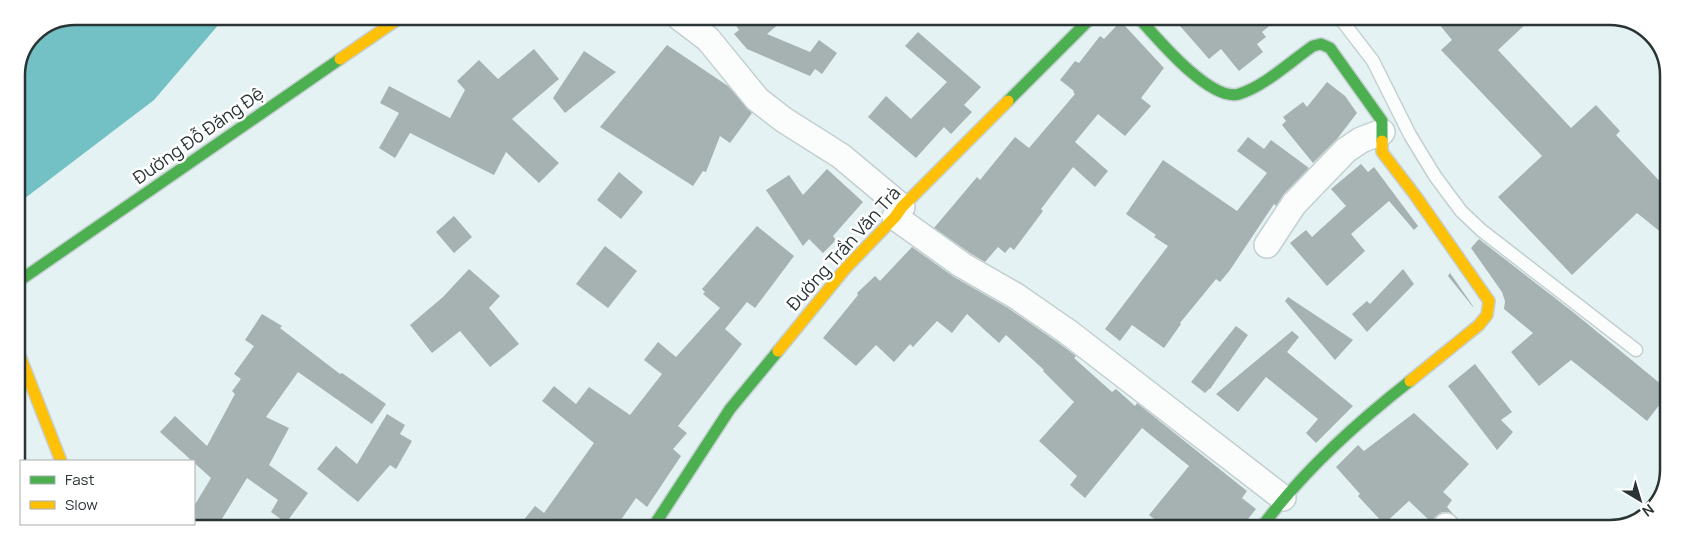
<svg xmlns="http://www.w3.org/2000/svg" width="1685" height="545" font-family="Manrope,sans-serif">
	<rect width="100%" height="100%" fill="#e4f2f3"/>
	<!-- water -->
	<polygon fill="#73c1c4" points="75,16 226,16 154,100 16,205 16,74 34,33"/>
	<!-- building -->
	<g fill="#a6b2b2">
		<polygon points="730,17 787,17 767,34 810,52 819,40 837,53 822,74 815,69 810,76 747,49 734,34 739,30"/>
		<polygon points="1173,18 1279,18 1262,32 1266,37 1257,44 1263,52 1239,71 1221,49 1209,59"/>
		<polygon points="1434,18 1532,18 1498,50 1571,128 1596,105 1620,131 1616,135 1668,190 1668,238 1637,213 1572,275 1498,197 1542,156 1441,50 1452,40"/>
		<polygon points="1120,22 1126,27 1164,68 1141,98 1151,106 1125,136 1098,114 1075,142 1108,171 1095,187 1073,167 1041,209 1043,211 1014,250 1010,247 1005,253 998,247 985,262 970,253 934,228 977,177 980,180 1015,137 1029,148 1075,94 1073,92 1074,91 1060,80 1075,61 1079,63 1100,36 1104,39"/>
		<polygon points="918,32 981,87 964,105 972,112 951,134 944,127 916,158 868,117 886,96 911,119 947,82 905,46"/>
		<polygon points="667,45 728,86 752,113 730,143 720,136 706,172 703,171 693,186 600,127"/>
		<polygon points="534,49 559,79 512,119 559,163 539,183 506,152 494,175 410,133 395,158 379,148 399,113 380,103 389,86 450,118 465,90 457,81 479,60 498,79"/>
		<polygon points="584,51 616,72 565,113 553,98"/>
		<polygon points="1327,82 1345,96 1357,113 1337,139 1313,163 1282,125 1286,121 1283,117 1303,102 1307,107"/>
		<polygon points="1248,137 1264,149 1271,140 1309,168 1284,194 1276,206 1274,204 1230,270 1220,282 1216,279 1180,323 1181,324 1164,348 1132,325 1120,341 1105,329 1168,246 1154,237 1156,235 1126,214 1163,160 1237,211 1267,173 1237,151"/>
		<polygon points="1361,164 1368,172 1374,167 1418,226 1414,230 1389,201 1351,234 1365,251 1327,286 1290,243 1306,230 1312,237 1346,206 1331,189"/>
		<polygon points="827,169 863,202 833,236 836,240 823,253 809,239 803,246 766,190 789,175 803,195"/>
		<polygon points="619,172 643,192 621,219 597,200"/>
		<polygon points="454,216 472,237 454,253 436,232"/>
		<polygon points="757,226 794,256 755,308 747,302 725,329 742,344 678,426 687,433 673,449 681,456 647,507 636,498 616,527 518,527 535,506 544,513 594,443 542,401 554,386 576,404 589,387 630,415 662,374 644,360 658,342 676,357 720,308 703,294 705,292 702,289"/>
		<polygon points="1479,239 1573,312 1667,389 1667,395 1647,421 1571,360 1539,386 1511,352 1533,333 1504,309 1505,301 1502,292 1471,248"/>
		<polygon points="605,246 637,271 608,308 576,284"/>
		<polygon points="912,247 954,277 1008,308 1060,344 1076,356 1074,358 1112,392 1116,389 1135,406 1137,403 1247,491 1242,498 1256,509 1248,519 1246,528 1166,528 1149,515 1189,466 1142,428 1085,498 1070,485 1077,476 1039,441 1074,402 1043,371 1044,370 1006,335 999,343 967,314 952,333 937,321 913,347 910,344 894,362 876,345 856,366 823,338 858,295 857,293 875,276 880,281"/>
		<polygon points="469,269 500,296 489,308 519,344 490,367 460,331 432,353 410,325 443,297"/>
		<polygon points="1403,269 1414,284 1367,332 1352,314 1367,301 1370,304"/>
		<polygon points="1450,273 1473,306 1473,307 1448,276"/>
		<polygon points="1288,297 1353,340 1335,360 1285,301"/>
		<polygon points="262,314 282,326 280,328 340,374 342,373 386,404 372,424 298,372 266,417 289,428 269,465 308,493 286,523 271,512 278,500 247,478 217,527 194,527 194,506 211,478 160,432 175,416 207,446 235,394 232,391 241,379 234,374 254,346 245,340"/>
		<polygon points="1236,326 1248,335 1210,389 1209,389 1205,393 1191,382"/>
		<polygon points="1292,331 1299,337 1287,352 1353,406 1316,443 1306,433 1318,419 1266,377 1238,412 1216,394"/>
		<polygon points="1475,364 1512,412 1501,420 1513,432 1497,450 1448,386"/>
		<polygon points="1414,413 1469,464 1443,492 1452,500 1447,507 1454,515 1449,512 1442,512 1436,516 1431,522 1409,501 1384,524 1358,496 1360,494 1336,467 1358,445 1364,451"/>
		<polygon points="387,414 405,425 400,434 412,441 396,469 390,465 358,502 317,469 336,446 357,464"/>
	</g>
	<g fill="none" stroke-linecap="round" stroke-linejoin="round">
		<defs>
			<polyline id="lane" points="1340,18 1373,61 1410,135 1435,176 1461,211 1481,230 1636,350"/>
			<g id="street">
				<polyline points="679,17 708,39 757,99 784,120 841,156 902,207"/>
				<polyline points="895,217 962,265 1016,296 1068,332 1283,498"/>
				<polyline points="1267,245 1294,204 1346,150 1361,140 1382,132"/>
				<polyline points="1443,529 1446,526"/>
			</g>
			<g id="fast">
				<path d="M1139 18C1157 38 1210 102 1239 94 1265 86 1291 61 1313 46L1321 44 1330 48 1382 121V141"/>
				<polyline points="1008,101 1091,18"/>
				<polyline points="16,283 340,59"/>
				<polyline points="86,524 87,527"/>
				<polyline points="653,527 730,409 778,351"/>
				<path d="M1261 528C1302 472 1355 424 1410 381"/>
			</g>
			<g id="slow">
				<polyline points="340,59 401,17"/>
				<polyline points="1382,141 1382,152 1415,195 1489,301 1487,315 1479,325 1410,381"/>
				<polyline points="16,346 61,461"/>
				<polyline points="778,351 845,269 895,217 902,207 1008,101"/>
			</g>
		</defs>
		<!-- lane casing -->
		<use href="#lane" stroke="#c4cfd0" stroke-width="15"/>
		<!-- street casing -->
		<use href="#street" stroke="#c4cfd0" stroke-width="28"/>
		<!-- fast casing -->
		<use href="#fast" stroke="#c4cfd0" stroke-width="14"/>
		<!-- slow casing -->
		<use href="#slow" stroke="#c4cfd0" stroke-width="14"/>
		<!-- lane -->
		<use href="#lane" stroke="#fbfdfd" stroke-width="12"/>
		<!-- street -->
		<use href="#street" stroke="#fbfdfd" stroke-width="25"/>
		<!-- fast -->
		<use href="#fast" stroke="#4caf50" stroke-width="11"/>
		<!-- slow -->
		<use href="#slow" stroke="#ffc107" stroke-width="11"/>
	</g>
	<g text-anchor="middle" dominant-baseline="central" stroke-width="5" stroke-linejoin="round" paint-order="stroke">
		<!-- street labels -->
		<g font-size="18" fill="#2a3435" stroke="#fff">
			<text transform="translate(198 135) rotate(-35)">Đường Đỗ Đăng Đệ</text>
			<text transform="translate(843 248) rotate(-48)">Đường Trần Văn Trà</text>
		</g>
	</g>
	<!-- crop -->
	<path d="M0 0H1685V545H0ZM75 25H1610A50 50 0 0 1 1660 75V470A50 50 0 0 1 1610 520H75A50 50 0 0 1 25 470V75A50 50 0 0 1 75 25Z" fill="#fff" fill-rule="evenodd"/>
	<path fill="none" stroke="#2a3435" stroke-width="2.5" d="M75 25H1610A50 50 0 0 1 1660 75V470A50 50 0 0 1 1610 520H75A50 50 0 0 1 25 470V75A50 50 0 0 1 75 25Z"/>
	<!-- legend -->
	<rect x="20" y="460" width="175" height="65" fill="#ffffff" stroke="#aaaeae"/>
	<rect x="30" y="476" width="25" height="8" fill="#4caf50" stroke="#aaaeae"/>
	<text x="65" y="485" font-size="15" fill="#2a3435">Fast</text>
	<rect x="30" y="501" width="25" height="8" fill="#ffc107" stroke="#aaaeae"/>
	<text x="65" y="510" font-size="15" fill="#2a3435">Slow</text>
	<!-- north arrow -->
	<g transform="translate(1640 500) rotate(142)" stroke="#ffffff" stroke-width="4" paint-order="stroke">
	<path d="M0-4L9 19L0 12L-9 19Z" fill="#2a3435"/>
	<text y="-8" font-size="14" font-weight="bold" text-anchor="middle" fill="#2a3435">N</text>
	</g>
</svg>
